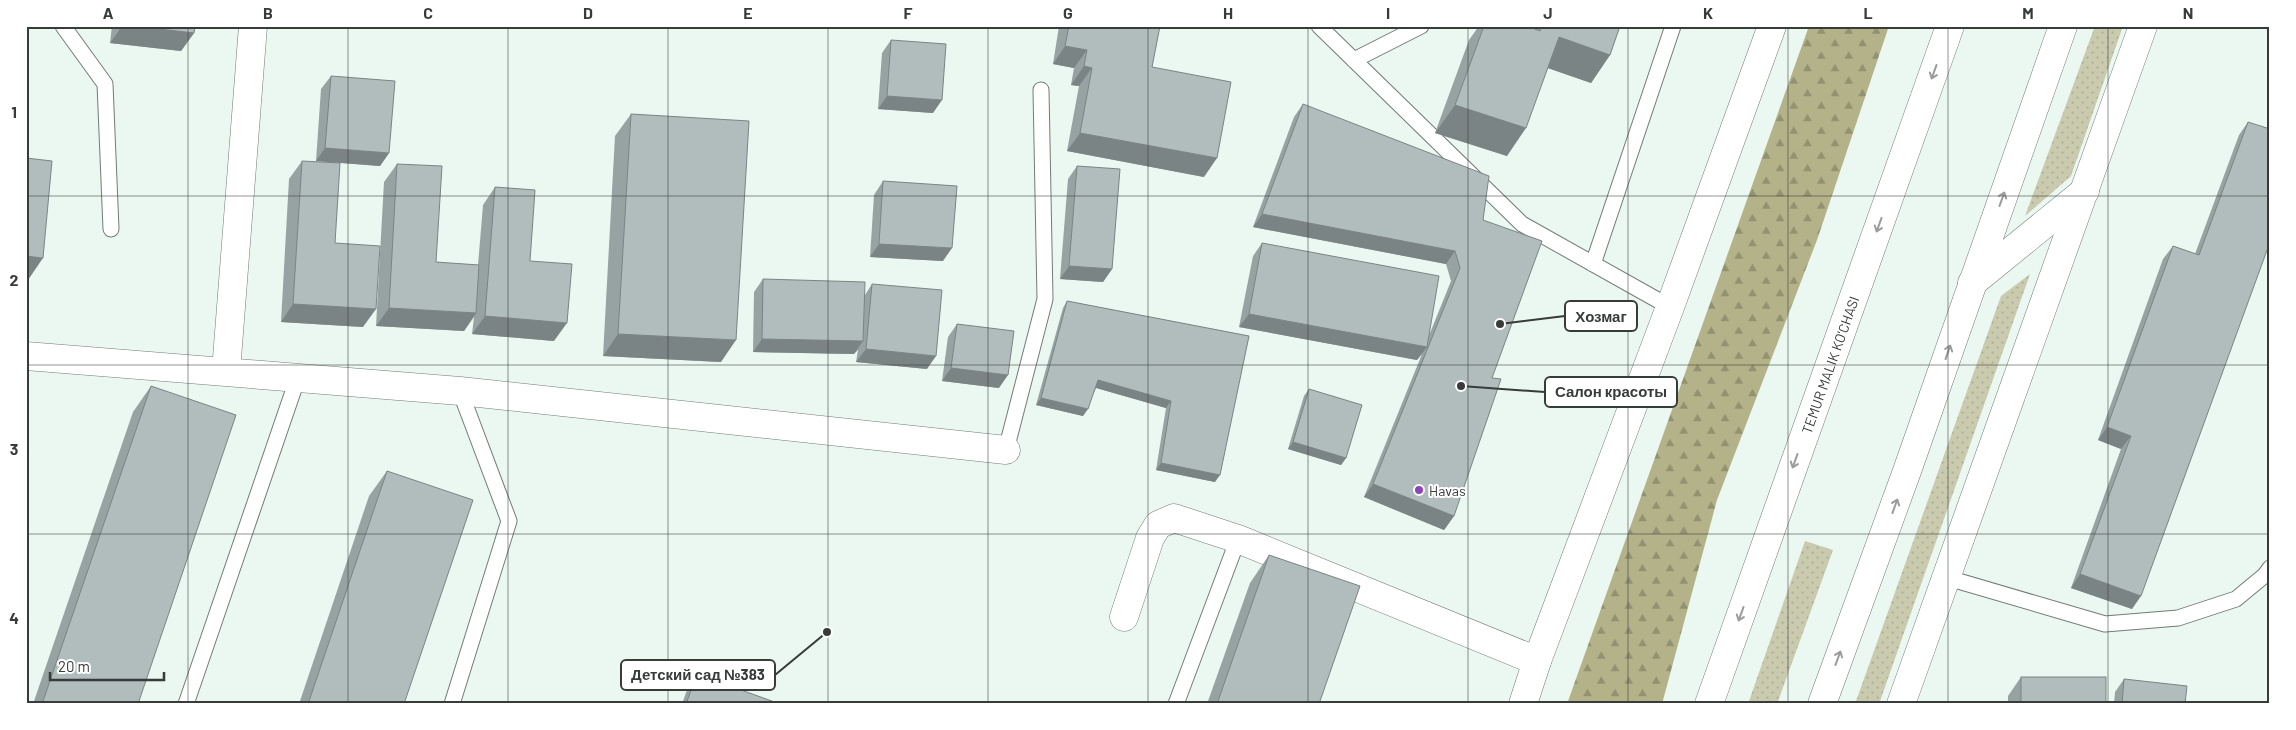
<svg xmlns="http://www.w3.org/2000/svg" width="2296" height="730" font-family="Barlow,sans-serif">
	<defs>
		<pattern id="grass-dots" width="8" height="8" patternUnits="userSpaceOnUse" patternTransform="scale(1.25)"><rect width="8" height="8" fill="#cacaaf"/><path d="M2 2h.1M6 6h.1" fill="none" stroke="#aeae97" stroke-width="1.8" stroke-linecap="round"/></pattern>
		<pattern id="forest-firs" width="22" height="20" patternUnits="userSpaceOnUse" patternTransform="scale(1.25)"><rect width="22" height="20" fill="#b3b289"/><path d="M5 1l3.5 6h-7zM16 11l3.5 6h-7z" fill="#929271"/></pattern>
	</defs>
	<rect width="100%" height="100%" fill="#ebf7f1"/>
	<!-- grass -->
	<g fill="url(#grass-dots)">
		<polygon points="2095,26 2123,26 2071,176 2025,216"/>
		<polygon points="2030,274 1879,704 1855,704 2001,296"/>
		<polygon points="1805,541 1833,550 1777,704 1748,704"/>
	</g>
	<!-- forest -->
	<polygon fill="url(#forest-firs)" points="1809,26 1889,26 1817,240 1717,500 1662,704 1567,704"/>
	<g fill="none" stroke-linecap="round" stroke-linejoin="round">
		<defs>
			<g id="service">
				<polyline points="63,26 105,84 111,229"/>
				<polyline points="1319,26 1522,224 1670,307"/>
				<polyline points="1354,60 1421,26"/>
				<polyline points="1593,264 1673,26"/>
				<polyline points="1006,450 1045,299 1041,90"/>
				<polyline points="1948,578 2105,624 2178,618 2236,599 2265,575 2270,568"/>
				<polyline points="186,704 298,377"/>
				<polyline points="452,704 509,521 460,391"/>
				<polyline points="1176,704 1238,539"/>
			</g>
			<g id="minor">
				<polyline points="26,356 460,391 1006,450"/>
				<polyline points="226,371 253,26"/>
				<polyline points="1124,617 1150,538 1158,525 1174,518 1238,539 1537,661"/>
			</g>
			<g id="tertiary">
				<polyline points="1523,704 1537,661 1670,307 1772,26"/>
				<polyline points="1901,704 2143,26"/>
			</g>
			<g id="trunk">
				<polyline points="1972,283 2085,191"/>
				<path id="s1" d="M1709 704 1950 26"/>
				<polyline points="1822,704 1907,471 2063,26"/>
			</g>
		</defs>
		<!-- service casing -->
		<use href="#service" stroke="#727c77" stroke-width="17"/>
		<!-- minor casing -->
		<use href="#minor" stroke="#727c77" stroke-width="29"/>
		<!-- tertiary casing -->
		<use href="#tertiary" stroke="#727c77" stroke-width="29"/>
		<!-- trunk casing -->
		<use href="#trunk" stroke="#727c77" stroke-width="29"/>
		<!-- service -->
		<use href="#service" stroke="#fff" stroke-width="15"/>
		<!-- minor -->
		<use href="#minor" stroke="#fff" stroke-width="28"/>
		<!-- tertiary -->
		<use href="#tertiary" stroke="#fff" stroke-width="28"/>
		<!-- trunk -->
		<use href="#trunk" stroke="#fff" stroke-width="28"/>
	</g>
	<!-- wall -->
	<g fill="#97a3a2">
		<polygon points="112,26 195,26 194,33 181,51 110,43"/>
		<polygon points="1059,26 1160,26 1152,67 1204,177 1067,151 1079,86 1071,85 1074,68 1053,64"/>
		<polygon points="1479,26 1527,26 1531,28 1532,26 1620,26 1610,55 1591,83 1548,68 1507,156 1435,133 1469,40"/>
		<polygon points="891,40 933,113 878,109 882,53"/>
		<polygon points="331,76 389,153 380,166 316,161 321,89"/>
		<polygon points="1303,104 1483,220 1492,378 1454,516 1444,530 1364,497 1422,354 1417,360 1239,327 1253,256 1262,243 1428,338 1451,281 1446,264 1253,227 1294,117"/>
		<polygon points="631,114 721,362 603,356 615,136"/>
		<polygon points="2248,122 2132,609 2071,588 2121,449 2098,440 2163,259 2173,246 2195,254 2239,135"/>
		<polygon points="302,161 335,243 363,327 281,322 289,179"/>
		<polygon points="397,164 436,262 478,265 483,205 495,187 530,261 554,341 472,334 474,317 464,331 376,326 384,182"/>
		<polygon points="1077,166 1112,269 1103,282 1060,279 1068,179"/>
		<polygon points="883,181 943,261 870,257 874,195"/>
		<polygon points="763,279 865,295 872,284 927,369 856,362 858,350 854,354 753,352 754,292"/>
		<polygon points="1067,301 1249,336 1215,482 1156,470 1166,408 1096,388 1083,416 1036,405 1063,308"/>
		<polygon points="957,324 999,388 942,381 948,337"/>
		<polygon points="151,386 138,704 33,704 133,412"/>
		<polygon points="1309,389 1346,458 1341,465 1288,449 1304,396"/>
		<polygon points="387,471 404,704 299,704 369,496"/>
		<polygon points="1269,555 1319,704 1207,704 1250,583"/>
		<polygon points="697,674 780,704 682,704 688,687"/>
		<polygon points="2021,677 2106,704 2008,704 2008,696"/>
		<polygon points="2124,679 2185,704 2114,704 2115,692"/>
	</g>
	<!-- shaded-wall -->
	<g fill="#7b8484">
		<polygon points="122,26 134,26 194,33 181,51 110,43"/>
		<polygon points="1559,37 1610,55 1591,83 1539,65"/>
		<polygon points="1065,46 1087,50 1074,68 1053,64"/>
		<polygon points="1084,66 1092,68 1079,86 1071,85"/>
		<polygon points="887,96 942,100 933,113 878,109"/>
		<polygon points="1455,105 1526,128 1507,156 1435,133"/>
		<polygon points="1080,133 1217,158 1204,177 1067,151"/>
		<polygon points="325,148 389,153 380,166 316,161"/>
		<polygon points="1262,214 1455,251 1446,264 1253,227"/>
		<polygon points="879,244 952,248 943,261 870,257"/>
		<polygon points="26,256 43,258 28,280 26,279"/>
		<polygon points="1069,266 1112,269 1103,282 1060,279"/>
		<polygon points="293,304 376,309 363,327 281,322"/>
		<polygon points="389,308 476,313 464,331 376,326"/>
		<polygon points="1249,314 1427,347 1417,360 1239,327"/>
		<polygon points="485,316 567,323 554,341 472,334"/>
		<polygon points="618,334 736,340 721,362 603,356"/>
		<polygon points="762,339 863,341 854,354 753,352"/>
		<polygon points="866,349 936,356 927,369 856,362"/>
		<polygon points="951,368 1008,375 999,388 942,381"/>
		<polygon points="1098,380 1171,401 1166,408 1093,387"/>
		<polygon points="1041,398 1088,409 1083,416 1036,405"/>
		<polygon points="2107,427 2131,436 2121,449 2098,440"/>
		<polygon points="1293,442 1346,458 1341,465 1288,449"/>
		<polygon points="1161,463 1220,475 1215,482 1156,470"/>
		<polygon points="1373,484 1454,516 1444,530 1364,497"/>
		<polygon points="2080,574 2141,596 2132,609 2071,588"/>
	</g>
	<!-- building -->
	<g fill="#b0bdbc" stroke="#7b8484">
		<polygon points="134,26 195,26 194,33"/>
		<polygon points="1069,26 1160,26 1152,67 1231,82 1217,158 1080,133 1092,68 1084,66 1087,50 1065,46"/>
		<polygon points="1484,26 1527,26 1540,31 1542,26 1620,26 1610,55 1559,37 1526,128 1455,105"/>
		<polygon points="891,40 946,44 942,100 887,96"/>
		<polygon points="331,76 395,81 389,153 325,148"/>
		<polygon points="1303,104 1489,176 1483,220 1542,241 1492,378 1501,379 1454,516 1373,484 1460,268 1455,251 1262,214"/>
		<polygon points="631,114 749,121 736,340 618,334"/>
		<polygon points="2248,122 2270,129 2270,242 2141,596 2080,574 2131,436 2107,427 2173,246 2199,255"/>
		<polygon points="26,158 52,161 43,258 26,256"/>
		<polygon points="302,161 340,163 335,243 380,246 376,309 293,304"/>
		<polygon points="397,164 442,166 436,262 479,265 476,313 389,308"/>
		<polygon points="1077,166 1120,169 1112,269 1069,266"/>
		<polygon points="883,181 957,186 952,248 879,244"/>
		<polygon points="495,187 535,190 530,261 572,264 567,323 485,316"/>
		<polygon points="1262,243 1439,276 1427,347 1249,314"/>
		<polygon points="763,279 865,282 863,341 762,339"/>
		<polygon points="872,284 942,290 936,356 866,349"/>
		<polygon points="1067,301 1249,336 1220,475 1161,463 1171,401 1098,380 1088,409 1041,398"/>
		<polygon points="957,324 1014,331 1008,375 951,368"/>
		<polygon points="151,386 236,415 138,704 42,704"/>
		<polygon points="1309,389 1362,405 1346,458 1293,442"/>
		<polygon points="387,471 473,500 404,704 308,704"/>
		<polygon points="1269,555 1360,586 1319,704 1217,704"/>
		<polygon points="697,674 780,704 686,704"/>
		<rect x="2021" y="677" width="85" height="27"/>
		<polygon points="2124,679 2187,686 2185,704 2122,704"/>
	</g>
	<!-- one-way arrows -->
	<defs><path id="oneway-shaft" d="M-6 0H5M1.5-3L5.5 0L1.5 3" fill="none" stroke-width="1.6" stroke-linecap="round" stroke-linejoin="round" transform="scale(1.25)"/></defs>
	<g stroke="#9b9d9c">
		<use href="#oneway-shaft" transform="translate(1934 72) rotate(110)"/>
		<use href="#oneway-shaft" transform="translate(2002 199) rotate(-70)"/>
		<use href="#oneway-shaft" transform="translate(1879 225) rotate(110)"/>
		<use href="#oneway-shaft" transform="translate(1948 352) rotate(-71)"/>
		<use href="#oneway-shaft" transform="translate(1795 461) rotate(110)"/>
		<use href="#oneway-shaft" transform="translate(1895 506) rotate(-70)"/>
		<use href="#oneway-shaft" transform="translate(1741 614) rotate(110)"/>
		<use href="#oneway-shaft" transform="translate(1838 658) rotate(-70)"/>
	</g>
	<!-- grid -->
	<path fill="none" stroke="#373b39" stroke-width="1" stroke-opacity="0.55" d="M188 26V704M348 26V704M508 26V704M668 26V704M828 26V704M988 26V704M1148 26V704M1308 26V704M1468 26V704M1628 26V704M1788 26V704M1948 26V704M2108 26V704M26 196H2270M26 365H2270M26 534H2270"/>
	<!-- markers -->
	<circle fill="#8c44b7" stroke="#fff" stroke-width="2" cx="1419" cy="490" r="5"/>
	<g text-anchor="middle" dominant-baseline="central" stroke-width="4" stroke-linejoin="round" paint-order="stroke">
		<!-- street labels -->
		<g font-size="14" fill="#373b39" stroke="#fff">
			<text stroke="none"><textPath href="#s1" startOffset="360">TEMUR MALIK KO'CHASI</textPath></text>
		</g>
		<!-- poi labels -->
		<g font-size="14" fill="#373b39" stroke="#fff" text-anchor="start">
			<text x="1429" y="490">Havas</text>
		</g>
	</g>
	<!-- callouts -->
	<path fill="none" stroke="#373b39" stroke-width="2" d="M1500 324L1565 316M1461 386L1545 392M827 632L775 675"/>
	<g fill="#373b39" stroke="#fff" stroke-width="2">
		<circle cx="1500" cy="324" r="5"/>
		<circle cx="1461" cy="386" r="5"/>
		<circle cx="827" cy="632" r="5"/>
	</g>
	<g fill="#fff" stroke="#373b39" stroke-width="2">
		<rect x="1565" y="301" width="72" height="30" rx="5"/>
		<rect x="1545" y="377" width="132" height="30" rx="5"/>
		<rect x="621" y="660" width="154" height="30" rx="5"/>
	</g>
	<g font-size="15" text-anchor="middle" font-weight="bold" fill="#373b39">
		<text x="1601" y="322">Хозмаг</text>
		<text x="1611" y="397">Салон красоты</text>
		<text x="698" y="680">Детский сад №383</text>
	</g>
	<!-- border -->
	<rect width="2296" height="730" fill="none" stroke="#ffffff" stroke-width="55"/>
	<!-- scale -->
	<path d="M50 672v8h114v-8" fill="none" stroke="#373b39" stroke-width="2.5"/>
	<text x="58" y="672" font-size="15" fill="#373b39" stroke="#ffffff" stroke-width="4" paint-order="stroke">20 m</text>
	<rect x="28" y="28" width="2240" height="674" fill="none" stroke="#373b39" stroke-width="2"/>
	<g font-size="16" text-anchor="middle" font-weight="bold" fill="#373b39">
		<text x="108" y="19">A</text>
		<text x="268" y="19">B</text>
		<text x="428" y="19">C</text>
		<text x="588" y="19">D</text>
		<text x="748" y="19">E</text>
		<text x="908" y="19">F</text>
		<text x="1068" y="19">G</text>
		<text x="1228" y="19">H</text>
		<text x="1388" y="19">I</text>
		<text x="1548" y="19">J</text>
		<text x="1708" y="19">K</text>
		<text x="1868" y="19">L</text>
		<text x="2028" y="19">M</text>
		<text x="2188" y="19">N</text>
		<text x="14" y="118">1</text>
		<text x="14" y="286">2</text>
		<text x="14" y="455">3</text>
		<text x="14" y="624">4</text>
	</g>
</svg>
